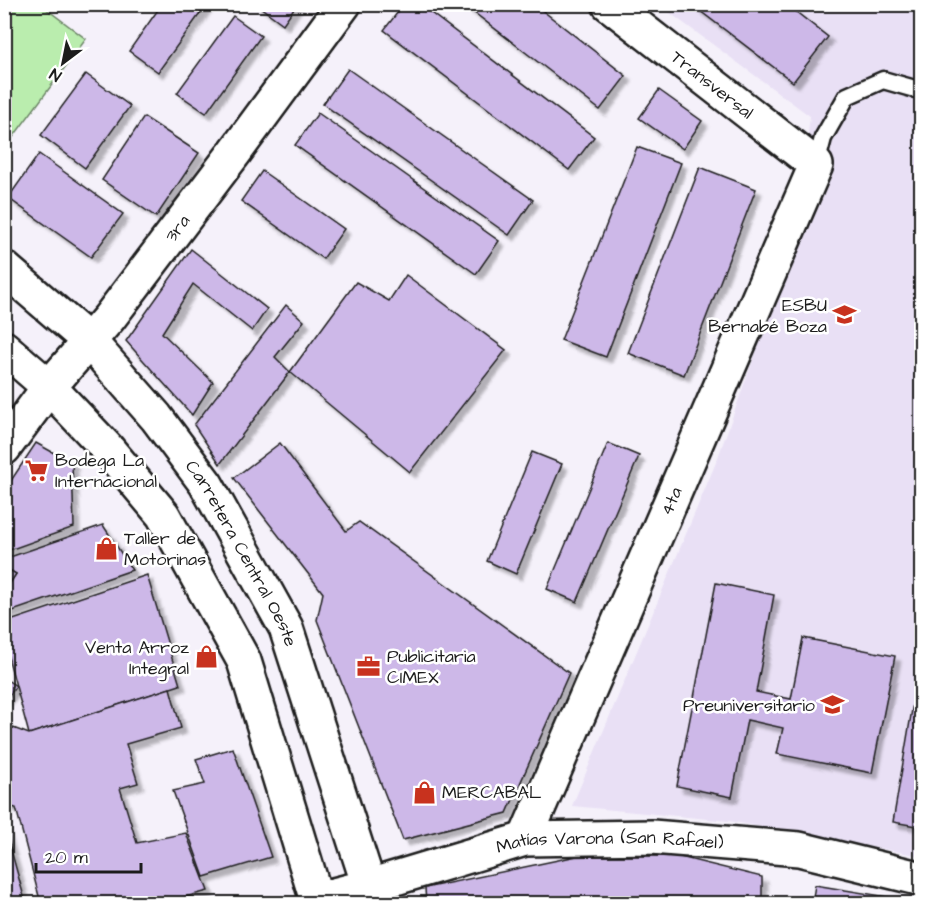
<svg xmlns="http://www.w3.org/2000/svg" width="926" height="908" font-family="'Architects Daughter',sans-serif">
	<defs>
		<filter id="shadow"><feDropShadow dx="5.5" dy="5.5" stdDeviation="1.5" flood-color="#0004"/></filter>
	</defs>
	<rect width="100%" height="100%" fill="#f5f1fa"/>
	<filter id="ink" filterUnits="userSpaceOnUse"><feTurbulence type="fractalNoise" baseFrequency=".0167" numOctaves="2"/><feDisplacementMap in="SourceGraphic" scale="12" xChannelSelector="R" yChannelSelector="G"/><feConvolveMatrix kernelMatrix="1 2 1 2 8 2 1 2 1" color-interpolation-filters="sRGB"/></filter>
	<g filter="url(#ink)">
		<!-- built -->
		<polygon fill="#e9e0f5" points="659,5 921,5 921,856 729,821 572,806 717,460 821,170 807,142 810,116"/>
		<!-- green -->
		<polygon fill="#baedae" stroke="#6b8465" stroke-width="1.5" points="5,4 41,5 86,39 5,148"/>
		<!-- building -->
		<g fill="#cdb8e8" stroke="#1c1c1c" stroke-width="1.5" filter="url(#shadow)">
			<polygon points="162,4 207,4 158,72 129,51"/>
			<polygon points="256,4 297,4 283,24"/>
			<polygon points="404,4 419,4 594,137 569,170 384,30"/>
			<polygon points="463,4 534,4 626,76 600,110"/>
			<polygon points="691,4 786,4 828,37 793,82"/>
			<polygon points="233,16 261,36 206,113 177,93"/>
			<polygon points="348,69 533,200 509,235 323,104"/>
			<polygon points="86,74 130,106 85,168 41,135"/>
			<polygon points="659,90 702,121 683,149 639,118"/>
			<polygon points="318,113 499,241 476,274 295,145"/>
			<polygon points="144,117 199,153 156,217 102,180"/>
			<polygon points="637,147 681,163 606,357 561,340"/>
			<polygon points="39,154 123,214 91,257 8,198"/>
			<polygon points="700,167 756,189 684,375 628,353"/>
			<polygon points="262,171 344,229 323,259 241,201"/>
			<polygon points="191,249 267,309 252,331 193,284 162,333 213,382 192,415 126,341"/>
			<polygon points="406,275 506,350 410,472 290,372 356,282 389,301"/>
			<polygon points="286,305 304,321 275,357 290,372 220,464 194,425"/>
			<polygon points="36,443 72,463 74,527 4,552 4,491"/>
			<polygon points="280,443 346,531 359,522 569,673 507,813 403,840 317,620 323,593 234,478"/>
			<polygon points="608,443 639,456 577,602 547,589"/>
			<polygon points="532,452 562,464 516,574 487,561"/>
			<polygon points="103,525 132,570 4,614 4,592 16,574 4,567 4,559"/>
			<polygon points="4,567 16,574 4,592"/>
			<polygon points="147,575 180,685 29,734 4,642 4,623"/>
			<polygon points="716,583 774,595 756,692 791,699 803,638 895,656 872,773 777,754 783,728 747,720 732,797 677,786"/>
			<polygon points="922,650 922,827 893,822"/>
			<polygon points="4,678 16,686 4,703"/>
			<polygon points="170,688 181,728 126,744 138,783 120,788 137,843 186,833 208,891 159,904 41,904 16,808 4,805 4,736 8,726 29,734"/>
			<polygon points="233,748 271,857 204,877 173,791 205,784 196,759"/>
			<polygon points="4,825 26,904 4,904"/>
			<polygon points="577,856 676,856 762,877 762,904 426,904 425,888"/>
			<polygon points="815,885 912,901 911,904 812,904"/>
		</g>
		<g fill="none" stroke-linecap="round" stroke-linejoin="round">
			<defs>
				<polyline id="lane" points="816,165 823,138 847,96 883,80 922,91"/>
				<g id="street">
					<path id="s1" d="M4 448 49 387 109 318 235 152 344 4"/>
					<path id="s2" d="M525 839 816 165 609 4"/>
				</g>
				<g id="secondary">
					<path id="s3" d="M318 899 369 886 525 839 652 837 799 849 922 879"/>
				</g>
				<g id="primary">
					<path id="s4" d="M4 268 89 341 156 417 206 484 286 628 369 886 371 904"/>
					<polyline points="4,348 49,387 106,447 163,515 244,661 318,904"/>
				</g>
			</defs>
			<!-- lane casing -->
			<use href="#lane" stroke="#1c1c1c" stroke-width="21"/>
			<!-- street casing -->
			<use href="#street" stroke="#1c1c1c" stroke-width="38"/>
			<!-- secondary casing -->
			<use href="#secondary" stroke="#1c1c1c" stroke-width="38"/>
			<!-- primary casing -->
			<use href="#primary" stroke="#1c1c1c" stroke-width="38"/>
			<!-- lane -->
			<use href="#lane" stroke="#fff" stroke-width="16"/>
			<!-- street -->
			<use href="#street" stroke="#fff" stroke-width="33"/>
			<!-- secondary -->
			<use href="#secondary" stroke="#fff" stroke-width="33"/>
			<!-- primary -->
			<use href="#primary" stroke="#fff" stroke-width="33"/>
		</g>
	</g>
	<!-- icons -->
	<defs>
		<symbol id="school-bare" viewBox="-9 -9 18 18"><path d="M0-5L7-2L0 1L-7-2ZM-4 1L0 2.5L4 1V4Q0 6-4 4Z" fill="#c8321e" stroke="#fff" stroke-width="2.5" paint-order="stroke"/></symbol>
		<symbol id="supermarket-bare" viewBox="-9 -9 18 18"><path d="M-6-5.5h2.5l.6 2H6L4.5 2H-2.5L-4.4-4H-6ZM-1.5 3.2a1.3 1.3 0 1 0 .1 0ZM3 3.2a1.3 1.3 0 1 0 .1 0Z" fill="#c8321e" stroke="#fff" stroke-width="2.5" paint-order="stroke"/></symbol>
		<symbol id="shop-bare" viewBox="-9 -9 18 18"><path d="M-5-2.5h2.3a2.7 3.5 0 0 1 5.4 0H5L5.5 6h-11ZM-1.5-2.5h3a1.5 2.3 0 0 0-3 0Z" fill="#c8321e" stroke="#fff" stroke-width="2.5" paint-order="stroke"/></symbol>
		<symbol id="office-bare" viewBox="-9 -9 18 18"><path d="M-6-3h4V-5.5h4V-3h4V5H-6ZM-1-4.5V-3h2v-1.5ZM-6 0V1H6V0Z" fill="#c8321e" stroke="#fff" stroke-width="2.5" paint-order="stroke"/></symbol>
	</defs>
	<g fill-rule="evenodd">
		<use href="#school-bare" x="828" y="298" width="33" height="33"/>
		<use href="#supermarket-bare" x="20" y="454" width="33" height="33"/>
		<use href="#shop-bare" x="90" y="532" width="33" height="33"/>
		<use href="#shop-bare" x="190" y="640" width="33" height="33"/>
		<use href="#office-bare" x="352" y="650" width="33" height="33"/>
		<use href="#school-bare" x="816" y="688" width="33" height="33"/>
		<use href="#shop-bare" x="408" y="776" width="33" height="33"/>
	</g>
	<g text-anchor="middle" dominant-baseline="central" stroke-width="5" stroke-linejoin="round" paint-order="stroke">
		<!-- street labels -->
		<g font-size="18" fill="#1c1c1c" stroke="#fff">
			<text transform="translate(712 85) rotate(38)">Transversal</text>
			<text stroke="none"><textPath href="#s1" startOffset="280">3ra</textPath></text>
			<text stroke="none"><textPath href="#s2" startOffset="368">4ta</textPath></text>
			<text stroke="none"><textPath href="#s4" startOffset="375">Carretera Central Oeste</textPath></text>
			<text stroke="none"><textPath href="#s3" startOffset="300">Matías Varona (San Rafael)</textPath></text>
		</g>
		<!-- poi labels -->
		<g font-size="18" fill="#1c1c1c" stroke="#fff" text-anchor="start">
			<text x="827" y="305" text-anchor="end">ESBU<tspan x="827" dy="21">Bernabé Boza</tspan></text>
			<text x="55" y="460">Bodega La<tspan x="55" dy="21">Internacional</tspan></text>
			<text x="124" y="538">Taller de<tspan x="124" dy="21">Motorinas</tspan></text>
			<text x="189" y="647" text-anchor="end">Venta Arroz<tspan x="189" dy="21">Integral</tspan></text>
			<text x="387" y="656">Publicitaria<tspan x="387" dy="21">CIMEX</tspan></text>
			<text x="815" y="705" text-anchor="end">Preuniversitario</text>
			<text x="442" y="792">MERCABAL</text>
		</g>
	</g>
	<!-- margin -->
	<rect width="926" height="908" fill="none" stroke="#fff" stroke-width="24"/>
	<rect x="12" y="12" width="902" height="884" fill="none" stroke="#1c1c1c" stroke-width="2" filter="url(#ink)"/>
	<!-- north arrow -->
	<g transform="translate(63 63) rotate(212)" stroke="#ffffff" stroke-width="4.5" paint-order="stroke">
	<path d="M0-4.5L10 22L0 15L-10 22Z" fill="#1c1c1c"/>
	<text y="-9" font-size="16" font-weight="bold" text-anchor="middle" fill="#1c1c1c">N</text>
	</g>
	<!-- scale -->
	<path d="M36 863v9h105v-9" fill="none" stroke="#1c1c1c" stroke-width="3"/>
	<text x="45" y="863" font-size="18" fill="#1c1c1c" stroke="#ffffff" stroke-width="4.5" paint-order="stroke">20 m</text>
</svg>
